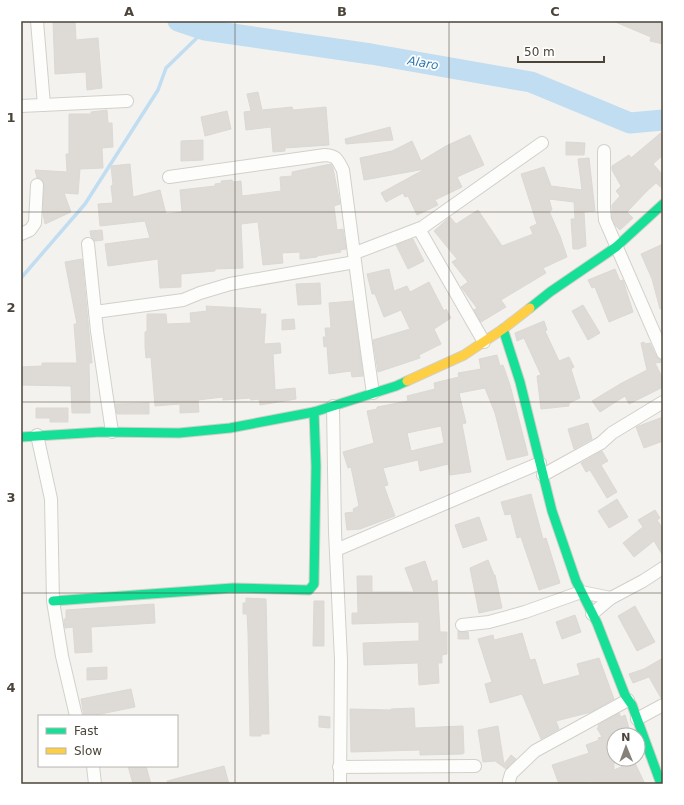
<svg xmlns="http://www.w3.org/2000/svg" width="684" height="805" font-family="'DejaVu Sans',sans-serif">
	<rect width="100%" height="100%" fill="#f4f2ee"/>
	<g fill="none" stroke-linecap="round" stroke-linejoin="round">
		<!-- stream -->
		<polyline stroke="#c0ddf1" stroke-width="3.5" points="21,278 85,204 158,90 166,68 205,30"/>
		<!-- river -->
		<polyline stroke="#c0ddf1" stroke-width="21" points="178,21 205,30 371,54 531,82 630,123 663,120"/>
	</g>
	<!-- building -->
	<g fill="#dedbd6" stroke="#dcd9d4" fill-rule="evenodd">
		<polygon points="53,21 75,21 76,40 98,38 102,88 87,90 86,72 55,74"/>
		<polygon points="613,21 663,21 663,44 650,41 651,37"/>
		<polygon points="258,92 262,110 292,107 293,110 326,107 329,145 285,148 285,151 273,152 271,127 246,130 244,112 251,111 247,94"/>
		<polygon points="107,110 108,123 112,123 113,147 102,148 103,168 80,169 78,194 64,193 71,212 45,224 43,213 44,185 41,179 37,178 35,170 67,172 66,154 69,154 69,114 91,114 91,112"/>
		<polygon points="227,111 231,129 205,136 201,117"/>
		<polygon points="390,127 393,140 346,144 345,139"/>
		<polygon points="663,131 663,155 653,164 663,175 663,189 656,183 647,191 627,212 633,218 620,230 615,225 612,218 612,205 620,196 616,191 621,186 612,170 612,166 629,155 631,158"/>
		<polygon points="470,135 484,165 457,177 462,187 435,200 438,205 417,215 408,196 405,197 403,193 386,202 381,193 425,169 364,180 360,158 392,151 412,141 421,161 446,146"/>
		<polygon points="203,140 203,160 181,161 181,141"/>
		<polygon points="566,142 585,143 584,155 566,155"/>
		<polygon points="589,158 595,211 584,212 586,246 578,249 573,249 571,219 575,219 574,202 549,199 552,210 549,211 560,236 567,257 543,268 546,273 501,300 506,307 481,322 474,310 477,308 461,287 468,282 452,262 457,259 434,231 450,217 456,224 478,210 502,246 533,234 530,227 537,224 521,174 544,167 551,186 582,190 578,159"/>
		<polygon points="130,164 133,197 160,190 166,214 182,212 180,190 215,186 215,184 222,183 221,181 232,180 233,182 241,181 242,196 281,191 280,177 292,176 292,172 331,164 333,168 340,204 334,206 337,230 343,229 346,249 340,250 341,252 317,256 317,257 300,259 300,252 282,253 283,263 263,265 258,222 241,224 243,268 215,269 215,271 181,274 181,287 160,288 158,259 108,266 105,244 150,238 145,221 100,226 98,204 113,203 111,186 113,185 111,166"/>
		<polygon points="102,230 103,240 95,241 91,237 90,231"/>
		<polygon points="413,239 424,261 408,269 396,245"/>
		<polygon points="663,244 663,308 660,309 652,279 641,254"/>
		<polygon points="82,259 92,363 89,363 90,413 72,413 71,386 21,385 21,367 42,366 42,363 77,363 74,324 77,324 65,262"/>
		<polygon points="389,269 394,291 407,286 410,292 429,282 444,311 446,309 451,318 434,329 441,344 419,355 420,358 378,372 373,340 410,329 401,310 384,317 375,294 372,294 367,274"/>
		<polygon points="615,269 620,281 623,280 633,312 609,322 595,287 592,288 588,280"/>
		<polygon points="320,283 321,304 298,305 296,284"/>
		<polygon points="353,301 363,376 352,377 351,371 329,374 327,346 324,347 323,337 326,337 325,328 331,328 329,303"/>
		<polygon points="583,305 600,333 588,340 572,311"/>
		<polygon points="206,306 261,309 260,314 266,314 264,344 280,343 281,353 273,354 275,390 295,388 296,399 260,405 259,399 251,400 250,398 223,400 223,397 198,400 199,412 180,413 180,404 155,406 151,357 146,358 145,347 145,332 147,331 147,314 166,314 167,324 191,323 190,313 207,311"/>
		<polygon points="294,319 295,329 282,330 282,320"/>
		<polygon points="544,321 547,330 545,331 559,361 569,357 574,367 571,369 580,398 569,403 569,406 541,409 537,376 541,375 524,338 517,341 515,333"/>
		<polygon points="644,342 645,344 650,343 656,356 659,359 663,360 663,362 655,363 663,379 663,387 629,404 625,396 600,412 592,401 620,384 647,370 641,343"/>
		<path d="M497 355 500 366 503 365 510 385 528 455 507 460 495 413 485 388 459 393 466 423 462 424 471 472 450 475 448 464 420 471 418 460 383 468 388 485 384 486 395 516 360 529 347 530 345 513 354 512 353 509 359 506 351 467 348 468 343 452 374 443 367 411 377 409V407L408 401 407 396 435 389 434 383 459 377 458 373 481 369 479 359ZM441 426 444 443 411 451 407 433Z"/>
		<polygon points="149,403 149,414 117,414 115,404"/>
		<polygon points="36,408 68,408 68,422 50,422 50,418 36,418"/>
		<polygon points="663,417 663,441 644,448 636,427"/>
		<polygon points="588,423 592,439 574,449 568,429"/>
		<polygon points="602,451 608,461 601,465 617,492 607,498 590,470 586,472 581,463"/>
		<polygon points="531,494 543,539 546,538 560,583 539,590 521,537 517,538 511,514 505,515 501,502"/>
		<polygon points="617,499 628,517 609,528 598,511"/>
		<polygon points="655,510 660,518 657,520 663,529 663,556 654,541 634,557 623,543 643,527 638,520"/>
		<polygon points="479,517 487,540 463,548 455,525"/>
		<polygon points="488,560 494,575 495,575 502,608 479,613 470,568"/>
		<polygon points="425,561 432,582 437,580 440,632 447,632 447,654 442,655 442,663 438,663 439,683 419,685 418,663 364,665 363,643 419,641 419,622 352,624 352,613 358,613 357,576 372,576 372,592 414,592 405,568"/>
		<polygon points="246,598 266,599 269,734 261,734 261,736 250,736 248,632 247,614 243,614 243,603 246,603"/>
		<polygon points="314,601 324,601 324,646 313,646"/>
		<polygon points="154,604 155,623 91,627 92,652 75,653 73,627 65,628 64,619 66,619 66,610"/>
		<polygon points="635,606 655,642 637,651 618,616"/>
		<polygon points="575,615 581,632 562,639 556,622"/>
		<polygon points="458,631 462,632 468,632 469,639 458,639"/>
		<polygon points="522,633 530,660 535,659 543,685 580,675 577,664 599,658 614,699 591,712 556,721 559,729 541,739 522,694 490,703 485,684 492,682 478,639 493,635 494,640"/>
		<polygon points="663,658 663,698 661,698 649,677 633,683 629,674 644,669"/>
		<polygon points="107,667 107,679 87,680 87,668"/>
		<polygon points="131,689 135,707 91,716 84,716 81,699"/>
		<polygon points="414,708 415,728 463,726 464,753 462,754 420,755 420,750 351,752 350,709 391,710 391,709"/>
		<polygon points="619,713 621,717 625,715 631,735 614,735 614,770 634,761 645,784 592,784 591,781 582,784 559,784 552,765 589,753 586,745 599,740 598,738 602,737 597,728 599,727 598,725"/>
		<polygon points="319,716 330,717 330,728 319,727"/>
		<polygon points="498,726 504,764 511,755 516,759 506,769 495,761 483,762 478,730"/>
		<polygon points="128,766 146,766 151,784 133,784"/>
		<polygon points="224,766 229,784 168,784 167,781"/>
	</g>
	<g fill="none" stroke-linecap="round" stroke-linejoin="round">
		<defs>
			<g id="street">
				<polyline points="37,21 44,105"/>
				<polyline points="21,106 127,101"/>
				<polyline points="604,151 604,208 605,220 663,353"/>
				<path d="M169 177 325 155C337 156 337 159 343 170 353 244 362 319 373 393"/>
				<polyline points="419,229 484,342"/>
				<polyline points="21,234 30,230 35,223 37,185"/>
				<polyline points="88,244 97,331 112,432"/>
				<polyline points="355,253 423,227 542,143"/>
				<polyline points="95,312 183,300 200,293 230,284 355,262"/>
				<polyline points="333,406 335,532 341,660 340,784"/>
				<polyline points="37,435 51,499 53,601 62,656 76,716"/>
				<polyline points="543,475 601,443 612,433 663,402"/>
				<polyline points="336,550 540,463"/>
				<polyline points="592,614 611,598 643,581 663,568"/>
				<polyline points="462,625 489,622 525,612 581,592 611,598"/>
				<polyline points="637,719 663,705"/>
				<polyline points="93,766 95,784"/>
				<polyline points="339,767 475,766"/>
				<polyline points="509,784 509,781 511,774 535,751 628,700"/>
			</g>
			<g id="fast">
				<polyline points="530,308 550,292 616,247 663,204"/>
				<polyline points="503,329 520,382 552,511 576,581 597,623 625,695 632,705 661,784"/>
				<polyline points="21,437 101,432 179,433 230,428 314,412 396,386 407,381"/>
				<polyline points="53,601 233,588 309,590 314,584 316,466 314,412"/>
			</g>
			<polyline id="slow" points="407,381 464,355 503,329 530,308"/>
		</defs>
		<!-- street casing -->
		<use href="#street" stroke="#d2d0cb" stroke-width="14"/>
		<!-- fast casing -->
		<use href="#fast" stroke="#d3cfc5" stroke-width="11"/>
		<!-- slow casing -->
		<use href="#slow" stroke="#d3cfc5" stroke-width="11"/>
		<!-- street -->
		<use href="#street" stroke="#fdfdfc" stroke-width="12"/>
		<!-- fast -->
		<use href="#fast" stroke="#16e098" stroke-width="9"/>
		<!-- slow -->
		<use href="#slow" stroke="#ffcf43" stroke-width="9"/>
	</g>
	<!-- grid -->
	<path fill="none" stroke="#4b4439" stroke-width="1" stroke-opacity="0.55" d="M235 21V784M449 21V784M21 212H663M21 402H663M21 593H663"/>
	<g text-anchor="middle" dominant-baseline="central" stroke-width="3.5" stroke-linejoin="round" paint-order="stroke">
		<!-- water labels -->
		<g font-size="12" font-style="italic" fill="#2e7ab2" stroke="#fff">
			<text transform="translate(423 63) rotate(10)">Alaro</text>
		</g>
	</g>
	<!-- border -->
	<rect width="684" height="805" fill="none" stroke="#ffffff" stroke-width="44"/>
	<!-- legend -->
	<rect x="38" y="715" width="140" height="52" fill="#ffffff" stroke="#b7b4b0"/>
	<rect x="46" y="728" width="20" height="6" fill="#16e098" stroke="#b7b4b0"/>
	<text x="74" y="735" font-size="12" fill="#4b4439">Fast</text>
	<rect x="46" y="748" width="20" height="6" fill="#ffcf43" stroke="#b7b4b0"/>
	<text x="74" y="755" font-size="12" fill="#4b4439">Slow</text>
	<!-- north arrow -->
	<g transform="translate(626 747) rotate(359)"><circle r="19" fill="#ffffff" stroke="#b7b4b0"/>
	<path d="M0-3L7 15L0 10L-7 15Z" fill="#868178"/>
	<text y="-6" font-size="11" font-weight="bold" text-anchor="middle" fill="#4b4439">N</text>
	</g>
	<!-- scale -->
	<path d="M518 56v6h86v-6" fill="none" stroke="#4b4439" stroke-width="2"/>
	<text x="524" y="56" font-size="12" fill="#4b4439" stroke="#ffffff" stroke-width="3" paint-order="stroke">50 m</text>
	<rect x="22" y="22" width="640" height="761" fill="none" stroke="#4b4439" stroke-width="1.5"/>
	<g font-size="13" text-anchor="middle" font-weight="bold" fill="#4b4439">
		<text x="129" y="16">A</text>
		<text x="342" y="16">B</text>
		<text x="555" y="16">C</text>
		<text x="11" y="122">1</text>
		<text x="11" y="312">2</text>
		<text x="11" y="502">3</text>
		<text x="11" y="692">4</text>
	</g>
</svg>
